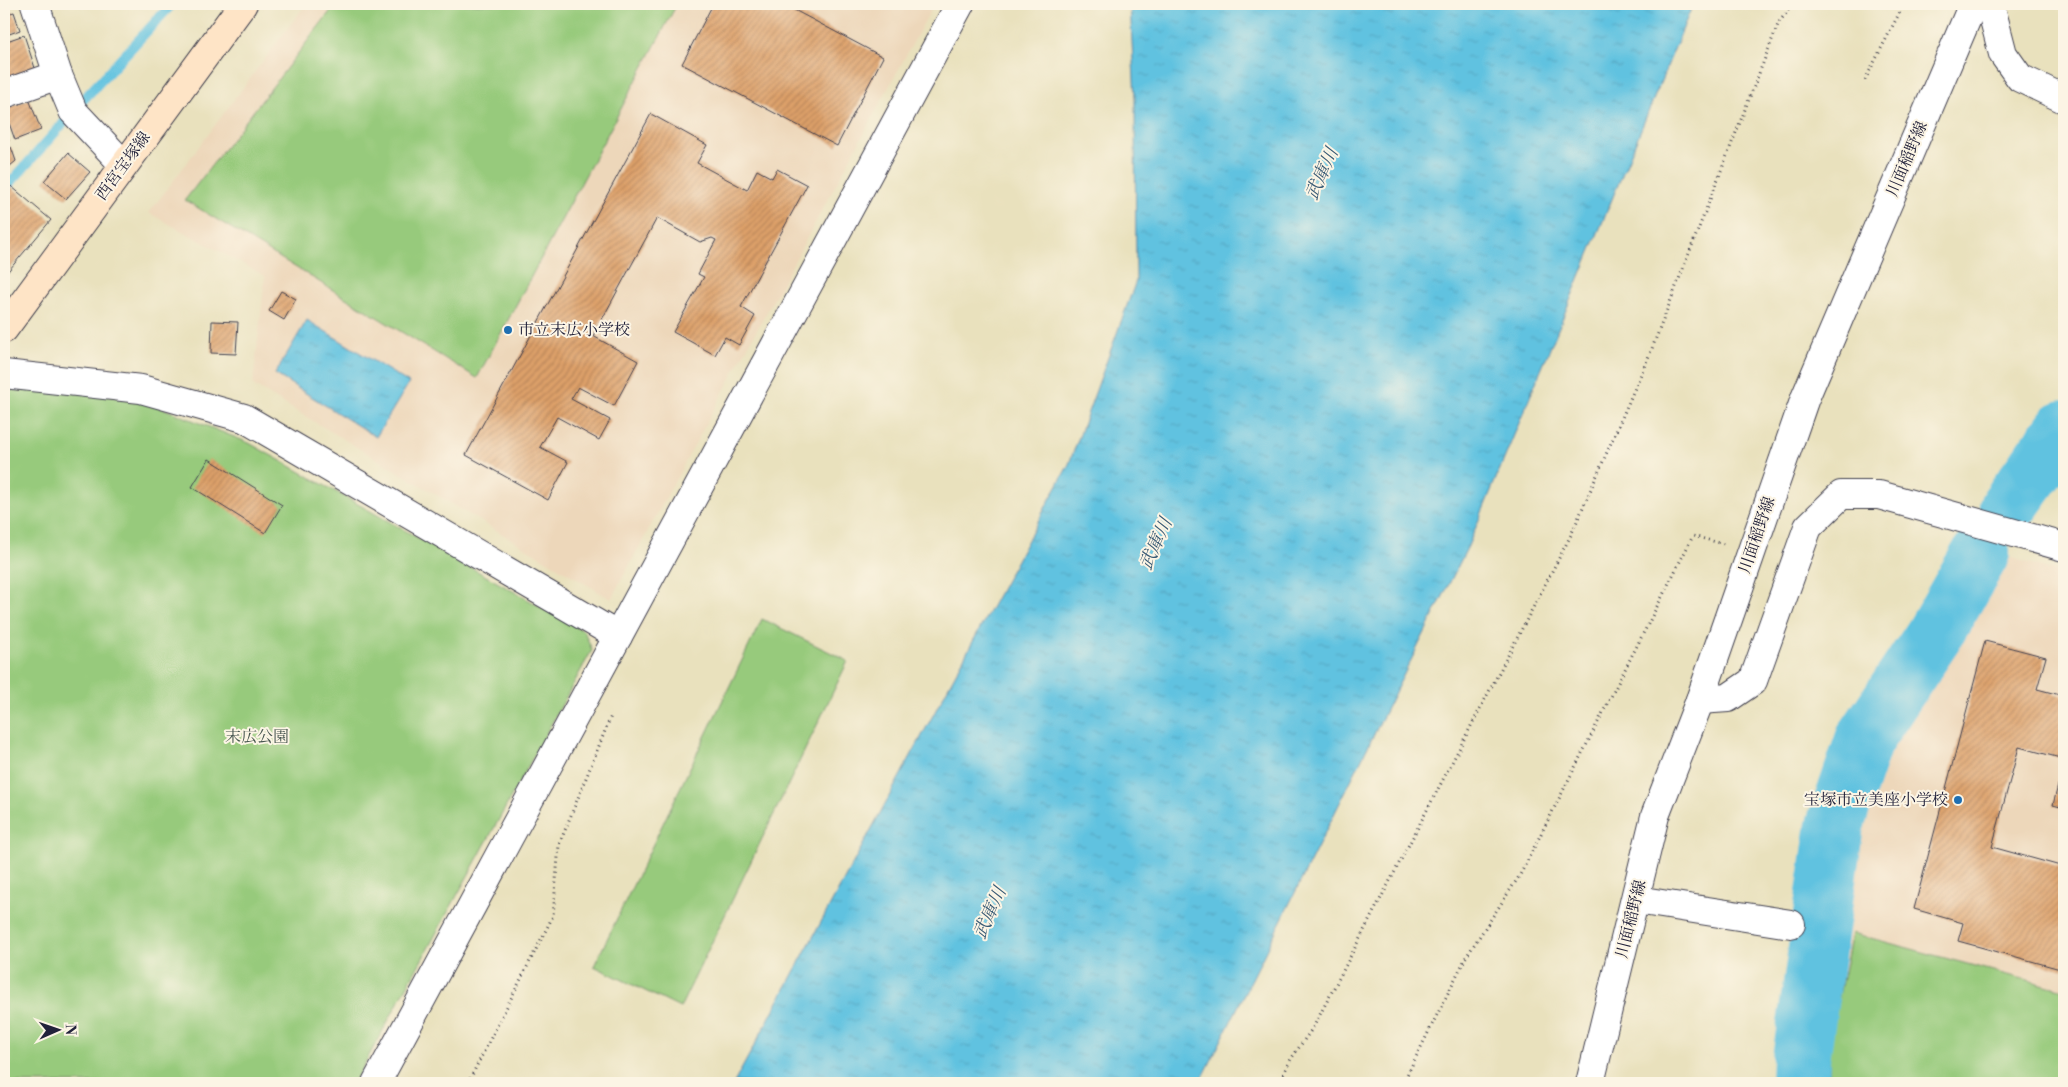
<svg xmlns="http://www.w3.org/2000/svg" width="2068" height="1087" font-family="'Libre Bodoni','Noto Serif JP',serif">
	<defs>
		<pattern id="water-ripples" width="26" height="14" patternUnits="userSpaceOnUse" patternTransform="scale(1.25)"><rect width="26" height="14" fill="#61c2e0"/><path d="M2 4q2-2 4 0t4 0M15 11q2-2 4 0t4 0" fill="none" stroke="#54a6c1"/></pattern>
		<pattern id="building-hatch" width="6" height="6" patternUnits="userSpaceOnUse" patternTransform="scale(1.25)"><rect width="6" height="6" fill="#dda069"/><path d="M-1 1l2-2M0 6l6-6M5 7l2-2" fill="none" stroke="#b38258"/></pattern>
	</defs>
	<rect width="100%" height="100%" fill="#fcf5e5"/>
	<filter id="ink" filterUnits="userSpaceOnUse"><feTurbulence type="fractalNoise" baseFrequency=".02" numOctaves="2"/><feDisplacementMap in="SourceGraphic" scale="10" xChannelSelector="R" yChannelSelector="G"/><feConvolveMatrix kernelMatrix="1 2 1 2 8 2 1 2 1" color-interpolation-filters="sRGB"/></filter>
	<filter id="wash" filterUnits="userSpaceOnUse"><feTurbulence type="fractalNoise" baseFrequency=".0096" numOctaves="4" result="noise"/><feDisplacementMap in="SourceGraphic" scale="20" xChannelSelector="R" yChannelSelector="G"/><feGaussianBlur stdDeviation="1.12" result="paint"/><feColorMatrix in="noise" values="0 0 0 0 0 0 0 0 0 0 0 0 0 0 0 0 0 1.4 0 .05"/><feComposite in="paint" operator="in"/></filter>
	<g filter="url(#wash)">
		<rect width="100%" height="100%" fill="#e9e1bd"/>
		<!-- built -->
		<g fill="#edd7ba">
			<polygon points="306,4 934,4 611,599 253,385 265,276 149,213"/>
			<polygon points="1996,553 2064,574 2064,1083 1811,1083 1814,996 1843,829 1859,772 1885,727"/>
		</g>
		<!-- green -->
		<g fill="#97ca7b" stroke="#5c765b">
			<polygon points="336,4 677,4 477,378 185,200"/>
			<polygon points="4,390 87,392 150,403 249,443 584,631 592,650 354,1083 4,1083"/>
			<polygon points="762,619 848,661 680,1008 594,966"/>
			<polygon points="1852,933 2064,990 2064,1083 1829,1083 1830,1040"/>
		</g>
		<!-- water -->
		<g fill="url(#water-ripples)" stroke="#42728e">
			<polygon points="1130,4 1693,4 1468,546 1200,1083 734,1083 1069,464 1136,281 1135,99"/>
			<polygon points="307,320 409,383 376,437 275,374"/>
		</g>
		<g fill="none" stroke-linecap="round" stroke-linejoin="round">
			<!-- stream -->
			<g stroke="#61c2e0" stroke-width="10">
				<polyline points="83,100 172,4"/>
				<polyline points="4,190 68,118"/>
			</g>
			<!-- river -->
			<g stroke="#61c2e0" stroke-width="58">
				<polyline points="2008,507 2064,429"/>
				<polyline points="1800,1083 1801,1059 1835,825 1864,740 1934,635 1981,553"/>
			</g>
		</g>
		<g id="blocks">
			<!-- building -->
			<g fill="url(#building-hatch)">
				<polygon points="713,4 783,4 883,57 837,146 682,64"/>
				<polygon points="14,12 20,30 4,36 4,15"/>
				<polygon points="24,35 36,71 4,82 4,42"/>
				<polygon points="29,99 41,130 15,140 4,109"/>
				<polygon points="651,114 707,145 697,163 747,190 757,170 772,178 777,169 807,185 741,307 755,316 739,345 725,337 715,355 673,332 704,277 698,274 716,240 712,238 700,242 657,218 593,336 638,361 614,406 578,387 571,399 610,420 599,440 557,417 540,447 568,462 548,500 466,455"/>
				<polygon points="4,127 9,141 4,143"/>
				<polygon points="11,147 16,161 4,171 4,150"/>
				<polygon points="68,153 90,172 66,199 44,181"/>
				<polygon points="11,186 51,220 4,276 4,195"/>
				<polygon points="281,291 296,299 284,320 269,311"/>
				<polygon points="212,321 238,322 236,354 211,353"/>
				<polygon points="209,459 282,505 265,533 192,487"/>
				<polygon points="1985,641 2046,657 2037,689 2064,696 2064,759 2019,747 1992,847 2064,867 2064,970 1958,941 1963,923 1914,909"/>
				<polygon points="2064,762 2064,808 2053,805"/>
			</g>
		</g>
	</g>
	<g filter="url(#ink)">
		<use href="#blocks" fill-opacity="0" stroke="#403f4e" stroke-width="1"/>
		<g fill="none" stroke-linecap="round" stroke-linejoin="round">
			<defs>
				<polyline id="pedestrian" points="376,1083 618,636"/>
				<g id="minor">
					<polyline points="35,4 58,75 73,111 123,164"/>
					<polyline points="1990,4 2003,54 2020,78 2064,99"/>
					<polyline points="4,94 58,75"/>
					<polyline points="4,374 141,389 244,418 618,636 960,4"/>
					<polyline points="1700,700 1728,698 1753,681 1808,527 1841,495 1879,495 2064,547"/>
					<polyline points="1636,900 1791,924"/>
					<polyline points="1590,1083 1655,816 1700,700 1805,398 1973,4"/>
				</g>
				<polyline id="secondary" points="4,329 243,4"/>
			</defs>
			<!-- pedestrian casing -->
			<use href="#pedestrian" stroke="#403f4e" stroke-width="30"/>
			<!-- minor casing -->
			<use href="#minor" stroke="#403f4e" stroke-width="30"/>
			<!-- secondary casing -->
			<use href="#secondary" stroke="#403f4e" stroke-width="30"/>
			<!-- path -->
			<g stroke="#403f4e" stroke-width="3" stroke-dasharray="1 4" stroke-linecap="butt">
				<polyline points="1865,80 1904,4"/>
				<polyline points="468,1083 553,916 559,845 611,716"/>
				<polyline points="1279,1083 1291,1059 1314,1026 1571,535 1651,351 1779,22 1794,4"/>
				<polyline points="1403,1083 1466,957 1520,875 1693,536 1724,544"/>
			</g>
			<!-- pedestrian -->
			<use href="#pedestrian" stroke="#fff" stroke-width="28"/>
			<!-- minor -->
			<use href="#minor" stroke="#fff" stroke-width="28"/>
			<!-- secondary -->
			<use href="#secondary" stroke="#fee4c6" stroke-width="28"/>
		</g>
	</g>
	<!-- markers -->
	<g fill="#1f6fb2" stroke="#fcf5e5" stroke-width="2">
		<circle cx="508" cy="330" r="5"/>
		<circle cx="1958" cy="800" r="5"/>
	</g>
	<g text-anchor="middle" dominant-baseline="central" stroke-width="4" stroke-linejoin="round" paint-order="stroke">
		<!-- street labels -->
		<g font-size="16" fill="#22223b" stroke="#fcf5e5">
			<text transform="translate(1907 159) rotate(-67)">川面稲野線</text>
			<text transform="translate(123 166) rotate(-54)">西宮宝塚線</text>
			<text transform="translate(1757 535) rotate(-71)">川面稲野線</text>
			<text transform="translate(1631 919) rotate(-76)">川面稲野線</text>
		</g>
		<!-- poi labels -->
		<g font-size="16" fill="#22223b" stroke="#fcf5e5" text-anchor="start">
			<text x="518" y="330">市立末広小学校</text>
			<text x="1948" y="800" text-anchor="end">宝塚市立美座小学校</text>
		</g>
		<!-- park labels -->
		<g font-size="16" fill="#45544e" stroke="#fcf5e5">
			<text x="257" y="737">末広公園</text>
		</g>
		<!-- water labels -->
		<g font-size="18" font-style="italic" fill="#385a75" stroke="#fcf5e5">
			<text transform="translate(1322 174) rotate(-66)">武庫川</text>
			<text transform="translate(1156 544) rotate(-66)">武庫川</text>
			<text transform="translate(990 913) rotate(-66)">武庫川</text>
		</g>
	</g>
	<!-- margin -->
	<rect width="2068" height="1087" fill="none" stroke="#fcf5e5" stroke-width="20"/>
	<!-- north arrow -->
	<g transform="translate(58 1030) rotate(88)" stroke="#fcf5e5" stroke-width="4" paint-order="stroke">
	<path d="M0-4L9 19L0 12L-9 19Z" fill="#22223b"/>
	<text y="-8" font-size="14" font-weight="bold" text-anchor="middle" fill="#22223b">N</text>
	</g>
</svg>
